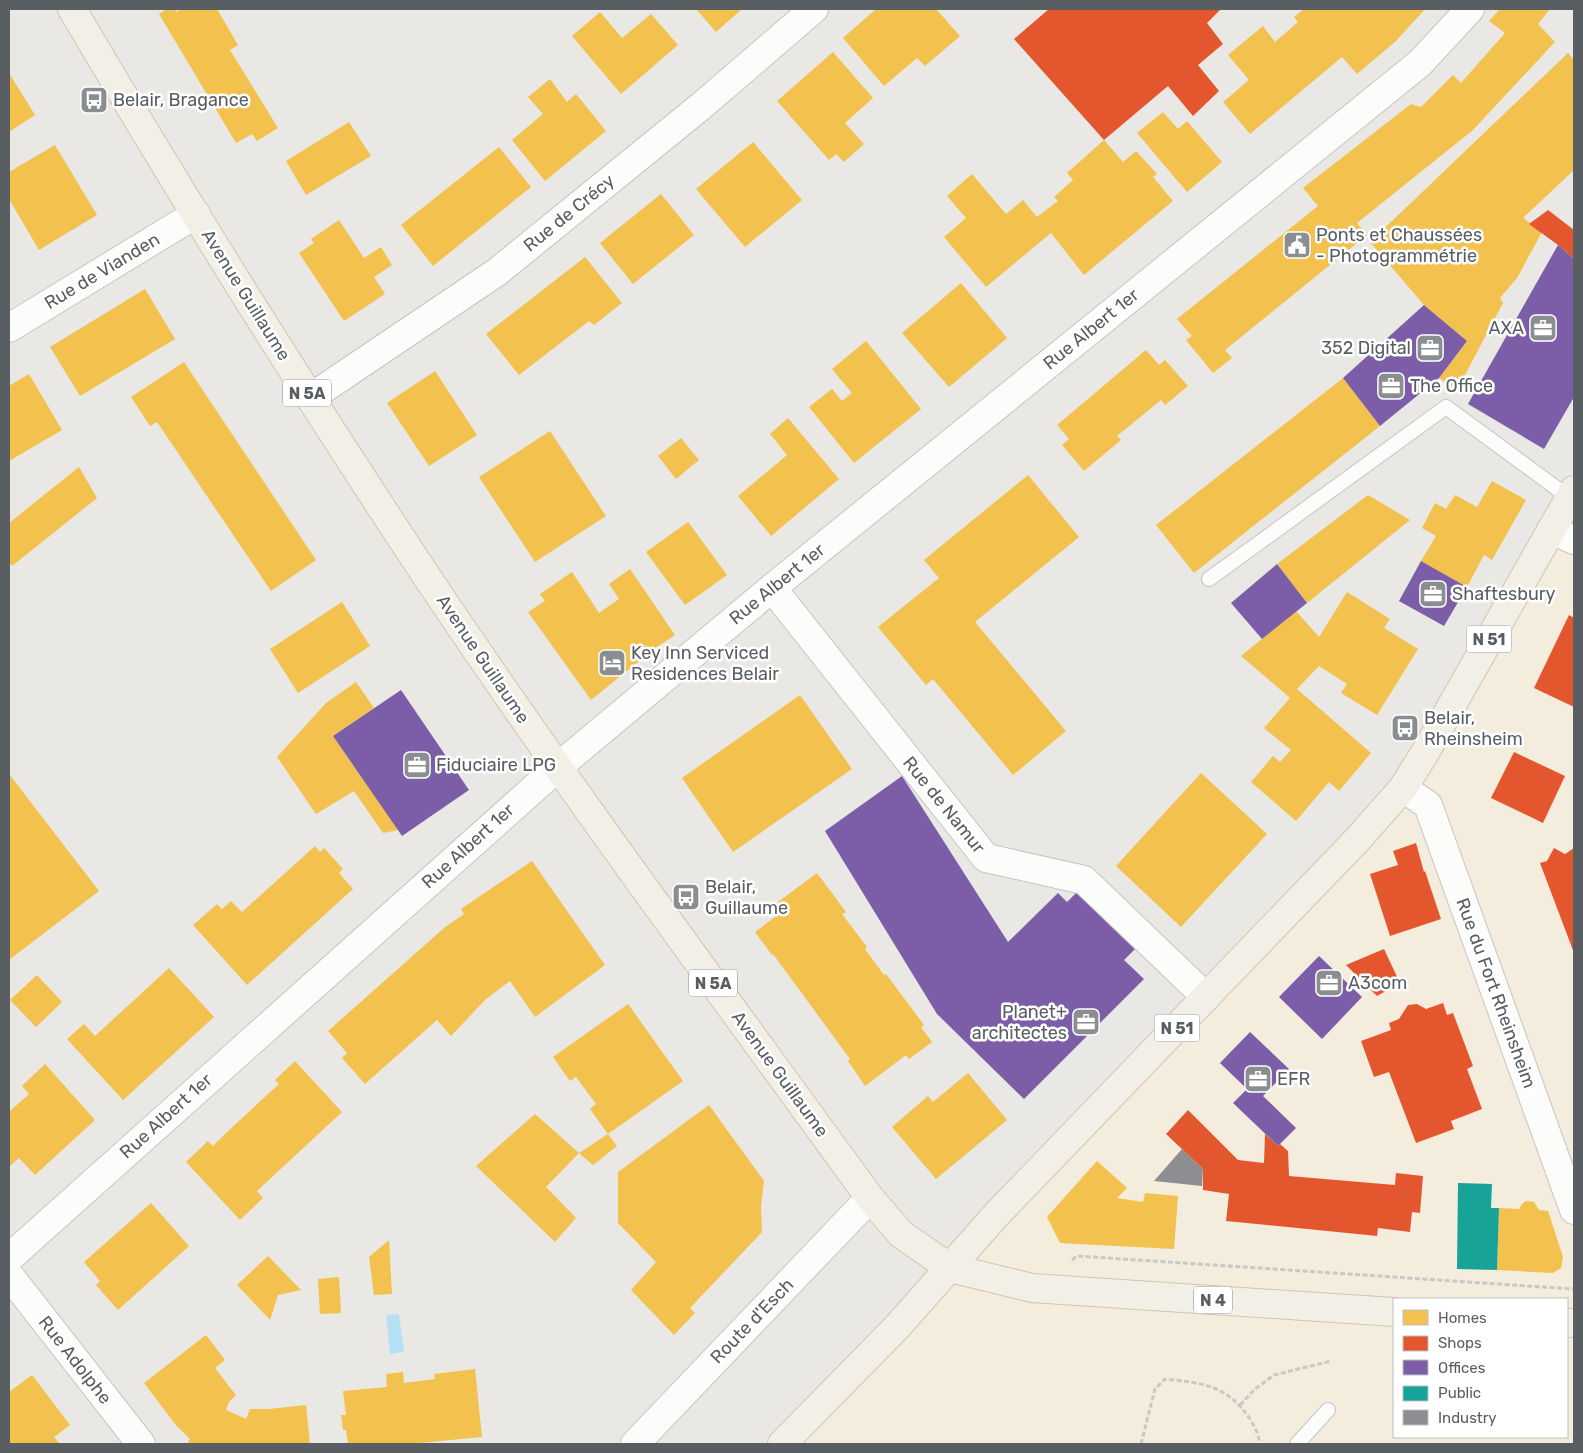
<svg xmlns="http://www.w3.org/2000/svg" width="1583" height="1453" font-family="Rubik,sans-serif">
	<rect width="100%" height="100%" fill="#e9e8e4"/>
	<!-- commercial -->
	<path fill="#f4ecdc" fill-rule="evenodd" d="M1574 490V1444H782L1357 840ZM1394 1299H1567V1437H1394Z"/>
	<!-- water -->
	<polygon fill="#b5e1f6" points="399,1314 404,1352 390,1354 386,1315"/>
	<!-- homes -->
	<g fill="#f2c14e">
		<polygon points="167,9 175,9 176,12 181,9 217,9 238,45 230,50 278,128 257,141 252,134 236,143 159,14"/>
		<polygon points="696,9 742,9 716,32"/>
		<polygon points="876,9 936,9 960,36 925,66 917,58 884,86 843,38"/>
		<polygon points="1304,9 1425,9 1396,41 1357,74 1342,57 1250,134 1223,102 1249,80 1228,55 1263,26 1275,42 1298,22 1294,17"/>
		<polygon points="1500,9 1550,9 1538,24 1555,42 1473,130 1357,223 1367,235 1225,350 1232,358 1213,373 1186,340 1192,336 1177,319 1318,206 1303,188 1411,104 1421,107 1453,75 1461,83 1505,33 1489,21"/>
		<polygon points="600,12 622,38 651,14 678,45 621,94 572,36"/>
		<polygon points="833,52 873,98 845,123 864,144 844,162 836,154 829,160 777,101"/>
		<polygon points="1568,53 1574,60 1574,170 1523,218 1542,232 1517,278 1500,298 1503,303 1457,390 1439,378 1467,341 1424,305 1370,242"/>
		<polygon points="9,73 35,115 9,132"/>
		<polygon points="550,79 567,102 576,94 606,131 545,181 512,140 543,114 528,97"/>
		<polygon points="1163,112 1178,129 1187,121 1222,162 1187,192 1137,133"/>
		<polygon points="349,122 371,156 306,195 286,161"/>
		<polygon points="1104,140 1123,162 1136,151 1157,174 1153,177 1173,201 1084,275 1051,233 986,287 944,237 966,218 947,196 972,174 1006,214 1023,200 1037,217 1058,201 1054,197 1073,180 1067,173"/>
		<polygon points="753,142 802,200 745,247 696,189"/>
		<polygon points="55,145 97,215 39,250 9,199 9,172"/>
		<polygon points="499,147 531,187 433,266 401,225"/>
		<polygon points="661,194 694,235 633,284 600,243"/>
		<polygon points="339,220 364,258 381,247 392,265 374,277 385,294 344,321 299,253 314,243 311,239"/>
		<polygon points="585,257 622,303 594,325 589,321 519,375 486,334"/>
		<polygon points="961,283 1007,338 949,387 902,333"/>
		<polygon points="145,289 175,339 80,396 50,347"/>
		<polygon points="866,341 921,409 854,463 809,407 832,389 842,401 852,393 832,369"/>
		<polygon points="1146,350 1159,365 1165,360 1188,386 1165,405 1161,400 1117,436 1121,440 1084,471 1062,445 1069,439 1057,425"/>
		<polygon points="184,362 316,560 271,591 157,422 150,426 131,397"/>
		<polygon points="435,371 477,435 429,466 387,403"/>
		<polygon points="29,374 62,430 9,461 9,386"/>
		<polygon points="1343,378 1380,426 1194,573 1156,525"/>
		<polygon points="788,418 839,479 771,536 738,496 787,455 770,434"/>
		<polygon points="550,431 606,516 535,562 479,477"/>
		<polygon points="681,438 699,460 676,479 658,456"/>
		<polygon points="79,467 97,498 12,566 9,563 9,523"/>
		<polygon points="1028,475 1079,537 975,622 1066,731 1013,775 933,679 926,685 878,627 939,578 924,560"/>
		<polygon points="1492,481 1526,500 1492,560 1484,555 1467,587 1421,561 1436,536 1422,528 1435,503 1446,509 1455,495 1477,507"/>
		<polygon points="1368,495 1410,520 1307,603 1277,564"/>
		<polygon points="688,522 727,575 685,605 646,552"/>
		<polygon points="630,569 675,635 654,649 591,700 528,612 545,601 540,594 572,572 599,613 619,599 609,584"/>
		<polygon points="1347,592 1390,619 1384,628 1418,649 1377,715 1341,693 1347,684 1319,666 1297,689 1371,753 1339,791 1329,782 1296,821 1251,782 1273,756 1280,762 1291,750 1264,728 1290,698 1241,656 1296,611 1319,637"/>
		<polygon points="342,602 370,646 298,693 270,649"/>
		<polygon points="356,682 374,708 333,736 398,830 383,833 354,791 316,814 277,757 326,703"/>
		<polygon points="800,695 852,769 733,852 682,778"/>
		<polygon points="1201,773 1267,834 1181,927 1116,866"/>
		<polygon points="9,774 99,891 9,960"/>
		<polygon points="315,846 320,852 324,848 343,869 339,873 353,889 247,985 193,925 217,904 222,909 231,901 242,912"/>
		<polygon points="532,861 605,965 535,1017 510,981 486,999 451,1036 437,1020 365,1084 342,1058 347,1053 328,1031 444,928 464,914 461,909"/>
		<polygon points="817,873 846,912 842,914 867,947 865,949 884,975 886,974 924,1025 921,1027 932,1042 909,1059 906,1055 865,1086 848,1061 850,1059 773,954 772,955 755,932 780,913 774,905"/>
		<polygon points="169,968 214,1017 123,1100 67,1039 84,1024 95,1036"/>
		<polygon points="37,975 62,1002 36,1027 10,1000"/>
		<polygon points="628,1004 683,1081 608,1134 617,1146 593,1165 579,1153 608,1134 590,1109 596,1104 576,1077 570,1081 553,1057"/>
		<polygon points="295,1061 342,1112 257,1191 263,1198 240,1220 186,1162 208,1141 213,1146 226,1133 279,1084 275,1080"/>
		<polygon points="45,1064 95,1120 35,1175 19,1158 9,1167 9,1112 29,1094 22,1086"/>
		<polygon points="968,1073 1007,1120 936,1179 892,1127 928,1096 933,1102"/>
		<polygon points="709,1105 764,1181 761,1207 762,1232 690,1308 695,1313 674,1335 631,1290 656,1262 618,1223 618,1172"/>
		<polygon points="535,1114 579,1153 546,1187 576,1218 555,1242 476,1166"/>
		<polygon points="1097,1161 1127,1188 1117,1198 1143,1202 1145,1193 1178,1196 1174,1249 1060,1243 1047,1217"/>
		<polygon points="1526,1201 1534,1202 1539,1210 1548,1211 1563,1257 1561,1268 1553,1273 1497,1270 1499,1208 1519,1209 1522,1204"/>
		<polygon points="151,1203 189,1246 118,1310 96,1285 100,1281 84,1262"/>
		<polygon points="389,1240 392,1294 374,1295 369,1257"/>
		<polygon points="268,1256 301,1290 278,1295 270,1320 237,1285"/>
		<polygon points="339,1277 341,1313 320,1314 318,1279"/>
		<polygon points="206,1335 225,1360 215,1368 236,1395 229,1402 226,1410 246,1419 250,1409 269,1409 306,1405 310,1444 189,1444 188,1442 190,1439 175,1424 144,1383"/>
		<polygon points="475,1369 482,1437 409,1444 348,1444 346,1430 343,1430 341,1415 346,1415 343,1391 387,1387 386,1374 403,1372 404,1383 435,1379 434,1374"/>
		<polygon points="32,1375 70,1425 54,1437 60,1444 9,1444 9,1392"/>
	</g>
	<!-- shops -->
	<g fill="#e4572e">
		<polygon points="1049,9 1221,9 1207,23 1223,44 1198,65 1219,91 1193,116 1168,86 1104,140 1014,39"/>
		<polygon points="1548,210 1574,230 1574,259 1558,245 1529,224"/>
		<polygon points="1569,615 1574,618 1574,707 1534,688"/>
		<polygon points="1514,752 1565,776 1543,823 1491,798"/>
		<polygon points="1416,843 1424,872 1425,871 1441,919 1390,936 1370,874 1398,865 1393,851"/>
		<polygon points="1554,848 1565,854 1574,848 1574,953 1540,863 1547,861"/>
		<polygon points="1384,949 1400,983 1377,996 1346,965"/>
		<polygon points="1443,1003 1447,1015 1453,1013 1473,1066 1467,1069 1482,1109 1451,1121 1454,1129 1416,1143 1389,1072 1374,1077 1361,1041 1391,1030 1389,1023 1399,1019 1408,1005 1417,1004 1426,1009"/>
		<polygon points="1188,1110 1238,1160 1264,1163 1265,1134 1278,1146 1280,1144 1288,1151 1289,1176 1395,1185 1396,1173 1423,1176 1420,1213 1412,1212 1410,1232 1378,1228 1377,1236 1226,1221 1229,1194 1203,1190 1203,1169 1166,1134"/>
	</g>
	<!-- offices -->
	<g fill="#7b5ea7">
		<polygon points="1558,245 1574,259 1574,397 1544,449 1468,404"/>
		<polygon points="1424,305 1467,341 1439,378 1380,426 1343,378"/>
		<polygon points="1421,561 1467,587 1444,626 1399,601"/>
		<polygon points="1277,564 1307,603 1262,639 1231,603"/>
		<polygon points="401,690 469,790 402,836 333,736"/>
		<polygon points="902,776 1008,942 1058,893 1067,902 1079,890 1137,947 1124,960 1144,979 1024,1099 937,1014 825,831"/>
		<polygon points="1319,956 1362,997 1322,1039 1279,997"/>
		<polygon points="1250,1032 1289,1069 1263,1096 1296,1128 1278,1146 1233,1103 1247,1089 1220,1063"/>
	</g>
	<!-- public -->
	<polygon fill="#17a398" points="1458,1183 1492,1184 1491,1208 1499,1208 1497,1270 1457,1269"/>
	<!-- industry -->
	<polygon fill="#8d8d92" points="1182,1149 1203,1169 1202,1186 1154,1181"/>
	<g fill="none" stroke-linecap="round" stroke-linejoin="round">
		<defs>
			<g id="service">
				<polyline points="1209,579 1446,407 1570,498"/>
				<polyline points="1297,1444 1328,1410"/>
			</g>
			<g id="minor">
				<polyline points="9,328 196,214"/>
				<polyline points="310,398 497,272 700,107 814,9"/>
				<polyline points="1551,530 1574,540"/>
				<polyline points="772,588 986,858 1084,880 1206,997"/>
				<polyline points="1403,788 1428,805 1574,1210"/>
				<polyline points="9,1258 558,767 772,588 1420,63 1470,9"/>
				<polyline points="9,1275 141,1444"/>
				<polyline points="635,1444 870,1198"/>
			</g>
			<g id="primary">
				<path d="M72 9C186 203 306 395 431 583 571 792 722 994 870 1198L901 1234 950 1268 1032 1288 1394 1312"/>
				<polyline points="1567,1323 1574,1323"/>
				<polyline points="782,1444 897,1327 997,1214 1357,840 1403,788 1426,751 1574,490"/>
			</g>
		</defs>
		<!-- service casing -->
		<use href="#service" stroke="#c5c5c5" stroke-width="16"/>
		<!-- minor casing -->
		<use href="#minor" stroke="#c5c5c5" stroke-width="30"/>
		<!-- primary casing -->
		<use href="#primary" stroke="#d1c5b1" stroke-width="30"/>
		<!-- path -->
		<g stroke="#c5cac7" stroke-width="3" stroke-dasharray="5 2.5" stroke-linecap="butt">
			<polyline points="1072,1260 1077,1256 1574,1289"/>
			<polyline points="1240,1405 1255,1389 1274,1375 1331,1361"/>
			<path d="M1141 1444 1155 1389 1165 1379C1203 1383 1227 1385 1250 1419 1254 1426 1260 1436 1259 1444"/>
		</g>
		<!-- service -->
		<use href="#service" stroke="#fcfcfb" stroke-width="14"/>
		<!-- minor -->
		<use href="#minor" stroke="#fcfcfb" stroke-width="28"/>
		<!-- primary -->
		<use href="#primary" stroke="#f2efe7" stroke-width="28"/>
	</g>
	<!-- icons -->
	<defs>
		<symbol id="bus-square" viewBox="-11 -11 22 22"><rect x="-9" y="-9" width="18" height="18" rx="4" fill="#8b8e90" stroke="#fff"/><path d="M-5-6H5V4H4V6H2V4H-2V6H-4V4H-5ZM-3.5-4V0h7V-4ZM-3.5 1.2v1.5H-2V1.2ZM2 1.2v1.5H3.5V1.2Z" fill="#fff"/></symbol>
		<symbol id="civic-square" viewBox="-11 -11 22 22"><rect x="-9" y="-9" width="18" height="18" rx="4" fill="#8b8e90" stroke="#fff"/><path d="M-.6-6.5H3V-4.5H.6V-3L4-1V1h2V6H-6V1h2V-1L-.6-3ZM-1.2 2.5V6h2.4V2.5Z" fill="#fff"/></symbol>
		<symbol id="office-square" viewBox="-11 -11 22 22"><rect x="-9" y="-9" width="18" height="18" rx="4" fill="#8b8e90" stroke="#fff"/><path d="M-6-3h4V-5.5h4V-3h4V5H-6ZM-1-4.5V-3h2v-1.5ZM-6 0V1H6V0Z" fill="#fff"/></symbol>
		<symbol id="hotel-square" viewBox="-11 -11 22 22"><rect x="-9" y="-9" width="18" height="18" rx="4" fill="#8b8e90" stroke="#fff"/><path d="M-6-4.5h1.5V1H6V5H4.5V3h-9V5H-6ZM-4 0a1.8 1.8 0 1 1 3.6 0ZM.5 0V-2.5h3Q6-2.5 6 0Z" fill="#fff"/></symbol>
	</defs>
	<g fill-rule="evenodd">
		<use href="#bus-square" x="78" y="84" width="32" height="32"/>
		<use href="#civic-square" x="1281" y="229" width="32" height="32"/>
		<use href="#office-square" x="1527" y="312" width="32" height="32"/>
		<use href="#office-square" x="1414" y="332" width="32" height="32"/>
		<use href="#office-square" x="1375" y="370" width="32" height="32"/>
		<use href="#office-square" x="1417" y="578" width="32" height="32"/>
		<use href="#hotel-square" x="596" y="647" width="32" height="32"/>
		<use href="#bus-square" x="1389" y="712" width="32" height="32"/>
		<use href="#office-square" x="401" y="749" width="32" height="32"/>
		<use href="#bus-square" x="670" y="881" width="32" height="32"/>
		<use href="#office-square" x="1313" y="967" width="32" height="32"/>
		<use href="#office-square" x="1070" y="1006" width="32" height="32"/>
		<use href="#office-square" x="1242" y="1063" width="32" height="32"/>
	</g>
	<g text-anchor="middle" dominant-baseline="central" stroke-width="5" stroke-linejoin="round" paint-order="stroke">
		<!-- shield labels -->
		<g fill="#fff" stroke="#8b8e91" stroke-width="1">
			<rect x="283" y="379.5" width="48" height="27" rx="4"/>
			<rect x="1466.5" y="625.5" width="45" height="27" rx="4"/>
			<rect x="689" y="969.5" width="48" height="27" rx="4"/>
			<rect x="1154.5" y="1014.5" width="45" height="27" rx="4"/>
			<rect x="1194" y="1286.5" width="38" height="27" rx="4"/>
		</g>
		<g font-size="16" font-weight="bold" fill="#595e62">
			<text x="307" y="393">N 5A</text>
			<text x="1489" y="639">N 51</text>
			<text x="713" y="983">N 5A</text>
			<text x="1177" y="1028">N 51</text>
			<text x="1213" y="1300">N 4</text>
		</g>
		<!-- poi labels -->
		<g font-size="18" fill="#595e62" stroke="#fff" text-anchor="start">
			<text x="113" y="100">Belair, Bragance</text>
			<text x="1316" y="235">Ponts et Chaussées<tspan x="1316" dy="21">- Photogrammétrie</tspan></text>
			<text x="1524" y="328" text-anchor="end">AXA</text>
			<text x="1411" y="348" text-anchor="end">352 Digital</text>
			<text x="1410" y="386">The Office</text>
			<text x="1452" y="594">Shaftesbury</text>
			<text x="631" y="653">Key Inn Serviced<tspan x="631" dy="21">Residences Belair</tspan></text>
			<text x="1424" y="718">Belair,<tspan x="1424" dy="21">Rheinsheim</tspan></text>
			<text x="436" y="765">Fiduciaire LPG</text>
			<text x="705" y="887">Belair,<tspan x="705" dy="21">Guillaume</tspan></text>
			<text x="1348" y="983">A3com</text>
			<text x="1067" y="1012" text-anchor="end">Planet+<tspan x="1067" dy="21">architectes</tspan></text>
			<text x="1277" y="1079">EFR</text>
		</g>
		<!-- street labels -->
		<g font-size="18" fill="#595e62" stroke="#fff">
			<text transform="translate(569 213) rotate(-39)">Rue de Crécy</text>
			<text transform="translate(102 271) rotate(-31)">Rue de Vianden</text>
			<text transform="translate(246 295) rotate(58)">Avenue Guillaume</text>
			<text transform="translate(1091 329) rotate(-39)">Rue Albert 1er</text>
			<text transform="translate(777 584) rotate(-39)">Rue Albert 1er</text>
			<text transform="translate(483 659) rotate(56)">Avenue Guillaume</text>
			<text transform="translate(944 805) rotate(51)">Rue de Namur</text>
			<text transform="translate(468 846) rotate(-42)">Rue Albert 1er</text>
			<text transform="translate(1496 993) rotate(70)">Rue du Fort Rheinsheim</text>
			<text transform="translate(780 1074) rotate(54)">Avenue Guillaume</text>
			<text transform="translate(166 1116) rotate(-42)">Rue Albert 1er</text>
			<text transform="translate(752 1321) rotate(-46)">Route d'Esch</text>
			<text transform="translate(75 1360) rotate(52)">Rue Adolphe</text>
		</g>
	</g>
	<!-- border -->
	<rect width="1583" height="1453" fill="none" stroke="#595e62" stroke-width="20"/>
	<!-- legend -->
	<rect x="1393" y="1298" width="175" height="140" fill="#ffffff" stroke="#bdbfc0"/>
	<rect x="1403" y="1310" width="25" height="15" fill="#f2c14e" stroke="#bdbfc0"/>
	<text x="1438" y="1323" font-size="15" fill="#595e62">Homes</text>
	<rect x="1403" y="1336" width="25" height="15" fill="#e4572e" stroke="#bdbfc0"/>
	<text x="1438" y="1348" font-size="15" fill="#595e62">Shops</text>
	<rect x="1403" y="1360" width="25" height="15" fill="#7b5ea7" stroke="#bdbfc0"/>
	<text x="1438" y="1373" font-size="15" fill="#595e62">Offices</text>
	<rect x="1403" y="1386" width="25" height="15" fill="#17a398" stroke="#bdbfc0"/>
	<text x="1438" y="1398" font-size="15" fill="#595e62">Public</text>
	<rect x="1403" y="1410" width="25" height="15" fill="#8d8d92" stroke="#bdbfc0"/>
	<text x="1438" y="1423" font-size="15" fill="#595e62">Industry</text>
</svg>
